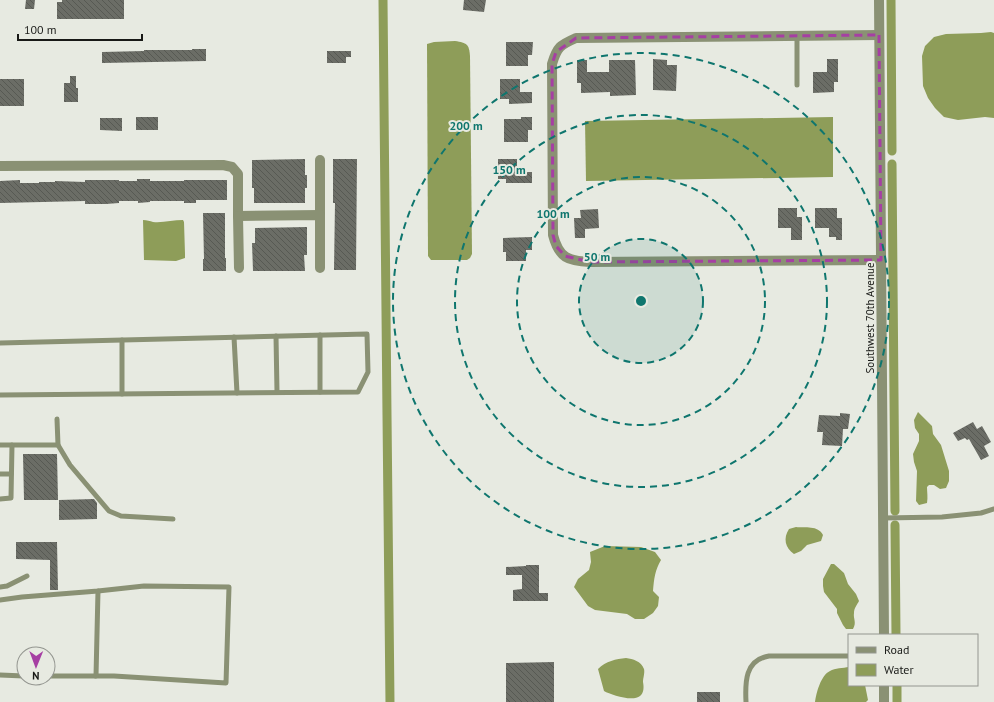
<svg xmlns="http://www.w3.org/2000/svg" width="994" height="702" font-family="'PT Sans',sans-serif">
	<defs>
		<pattern id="building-back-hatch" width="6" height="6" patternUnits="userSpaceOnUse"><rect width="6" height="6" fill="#6b6d66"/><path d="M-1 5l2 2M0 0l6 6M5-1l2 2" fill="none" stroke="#575953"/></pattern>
	</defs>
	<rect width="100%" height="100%" fill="#e7eae1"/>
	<!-- water -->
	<g fill="#8e9d59">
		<polygon points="991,32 994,33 994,118 985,117 958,120 944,117 935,108 928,98 923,86 922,56 925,46 934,37 946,34 981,33"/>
		<path d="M455 41C467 43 469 44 470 56L472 254 470 258 467 260H431L428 256 427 44 434 42Z"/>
		<polygon points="833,117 833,177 586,181 585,121"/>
		<path d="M143 220C147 220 150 221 153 222 163 223 173 220 183 220L184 222 185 254V258L176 261 144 260Z"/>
		<path d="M918 412 932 426 933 434 941 445 949 471V481L946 488 940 489 934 485H929L927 487C927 492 928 497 927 503L919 505 916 501 917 471 914 462 913 454 919 441V434L915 428 914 420Z"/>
		<path d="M796 527C805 528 818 525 823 535L821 541 807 545 801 551 794 554C785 548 783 538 789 529Z"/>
		<path d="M605 546 641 547 655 552 661 560C655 570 654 579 653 591L659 597 658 606 653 613 644 619H635L627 614 595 610 588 606 574 587 578 579 589 570 591 562 590 552Z"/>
		<path d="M831 564H834L844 573 848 584 856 594 859 601C857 605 854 608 854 613 853 619 857 622 853 629H846L843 625 837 613V609L824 592 823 586V579Z"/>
		<path d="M626 658C633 659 641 661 644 669 645 673 643 678 643 682 644 687 644 693 640 696 633 702 611 695 604 691L598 669C606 661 616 659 626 658Z"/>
		<path d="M849 667V685H865L868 700 866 702H815C816 693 821 675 830 671 835 668 843 668 849 667Z"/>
	</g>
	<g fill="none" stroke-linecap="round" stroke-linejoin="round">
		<!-- canal -->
		<g stroke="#8e9d59" stroke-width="9">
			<polyline points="383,0 387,415 390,702"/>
			<polyline points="891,0 892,151"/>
			<polyline points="892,164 895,511"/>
			<polyline points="895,525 896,635"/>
			<polyline points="897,685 897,702"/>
		</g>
	</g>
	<!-- building -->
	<g fill="url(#building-back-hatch)">
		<polygon points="26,0 35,0 34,9 25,9"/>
		<polygon points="62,0 124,0 124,19 57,19 57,2 62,2"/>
		<polygon points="464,0 486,0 484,12 463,10"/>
		<polygon points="506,42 533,42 532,55 528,55 528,66 506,66"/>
		<polygon points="192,49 206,49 206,61 102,63 102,52 144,51 144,50 192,50"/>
		<polygon points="327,51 351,51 351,57 346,57 346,63 327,63"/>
		<polygon points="653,59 667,60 667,65 677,65 676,91 653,90"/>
		<polygon points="827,59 838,59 838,82 834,82 834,92 813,93 813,72 827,72"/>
		<polygon points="577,60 587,60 587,72 609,72 609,60 635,60 636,95 610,96 610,92 581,93 581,83 577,83"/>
		<polygon points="70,76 76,76 76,88 78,88 78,102 64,102 64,83 70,83"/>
		<rect x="0" y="79" width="24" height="27"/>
		<polygon points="500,79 520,79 520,92 532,92 532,103 509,104 509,99 500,99"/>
		<rect x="136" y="117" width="22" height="13"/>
		<polygon points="521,117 532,117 532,130 528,130 528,142 504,142 504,119 521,119"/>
		<polygon points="100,118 122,118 122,131 100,130"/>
		<polygon points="305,159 305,175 307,175 307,188 305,188 305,203 254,203 254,188 252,188 252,160"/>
		<polygon points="333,159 357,159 356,270 334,270 335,203 333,203"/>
		<polygon points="498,159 517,159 517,172 532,172 532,183 506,183 506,179 498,179"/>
		<polygon points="137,179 150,179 150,181 184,181 184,180 227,180 227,200 196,200 196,203 184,203 184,201 150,201 150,202 138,203 138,201 119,201 119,203 106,204 85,204 85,201 0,203 0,181 20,180 20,183 39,183 39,182 55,182 55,181 85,182 85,180 119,180 119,181 137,181"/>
		<polygon points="778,208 797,208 797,217 802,217 802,240 791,240 791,228 778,228"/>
		<polygon points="815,208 837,208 837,218 842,218 842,240 836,240 836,237 829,237 829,228 815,228"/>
		<polygon points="598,209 599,228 585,229 585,238 575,238 574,218 581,218 580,210"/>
		<polygon points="203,213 225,213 225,258 226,258 226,271 203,271 203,259 204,259"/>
		<polygon points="307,227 307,255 304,255 305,271 253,271 252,243 255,243 255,228"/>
		<polygon points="532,237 532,250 526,250 526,261 506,261 506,252 503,252 503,238"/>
		<polygon points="840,413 850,414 848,429 843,429 842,446 822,445 823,432 817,432 819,415 840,416"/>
		<polygon points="973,422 977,429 982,426 991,442 984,446 989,456 981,460 969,439 967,440 965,438 958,441 953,433"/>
		<polygon points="23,454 57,454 58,500 24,500"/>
		<polygon points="94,499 97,503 97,519 59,520 59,500"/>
		<polygon points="16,542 57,542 58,590 50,590 50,560 16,559"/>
		<polygon points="526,565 539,565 539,593 548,593 548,601 513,601 513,590 522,589 522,575 506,575 506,567 526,566"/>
		<polygon points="554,662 554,702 506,702 506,663"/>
		<rect x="697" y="692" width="23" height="10"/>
	</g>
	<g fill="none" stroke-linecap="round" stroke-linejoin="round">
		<!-- service -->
		<g stroke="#8a9174" stroke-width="5">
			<polyline points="797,37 797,85"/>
			<polyline points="320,335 320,392"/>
			<polyline points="276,336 277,392"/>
			<polyline points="234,337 237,393"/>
			<polyline points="0,343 367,334 368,372 358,392 0,395"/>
			<polyline points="122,394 122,340"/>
			<polyline points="0,445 58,445 57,419"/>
			<polyline points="58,445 70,465 109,511 121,516 173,519"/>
			<polyline points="0,474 11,474"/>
			<polyline points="0,499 11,498 12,445"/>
			<polyline points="883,518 942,517 981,513 994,509"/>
			<polyline points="0,587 7,586 27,576"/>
			<polyline points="0,600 22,597 98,591 144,586 229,587 226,683 114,676 48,676"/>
			<polyline points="0,675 24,676"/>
			<polyline points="96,676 98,591"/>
			<path d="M746 702C745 682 745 660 769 656H849"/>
		</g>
		<!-- minor -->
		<g stroke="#8a9174" stroke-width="10">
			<path d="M879 35 576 38C560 45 557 47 552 64L553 235C559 258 568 261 590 262L881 260"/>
			<polyline points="320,160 320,215"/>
			<polyline points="0,166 223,165 232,167 238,174 238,216 320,215 320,268"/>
			<polyline points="238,216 239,268"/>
		</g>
		<!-- tertiary -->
		<g stroke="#8a9174" stroke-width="10">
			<polyline points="879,0 884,635"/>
			<polyline points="884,685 884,702"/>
		</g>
	</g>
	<!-- marked area -->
	<path fill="none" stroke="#a63fa3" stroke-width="3" stroke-dasharray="8 5" stroke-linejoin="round" d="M879 35 881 260 590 262 565 256 556 246 553 235 552 64 556 52 576 38Z"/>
	<!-- distance rings -->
	<circle cx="641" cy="301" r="62" fill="#0f766e" fill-opacity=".12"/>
	<g fill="none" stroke="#0f766e" stroke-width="2" stroke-dasharray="7 5">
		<circle cx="641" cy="301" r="62"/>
		<circle cx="641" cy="301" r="124"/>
		<circle cx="641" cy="301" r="186"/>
		<circle cx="641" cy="301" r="248"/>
	</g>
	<g text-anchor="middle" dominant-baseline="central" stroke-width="4" stroke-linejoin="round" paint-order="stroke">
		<!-- street labels -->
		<g font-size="11" fill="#181916" stroke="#e7eae1">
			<text transform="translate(870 318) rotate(-90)">Southwest 70th Avenue</text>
		</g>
	</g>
	<circle cx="641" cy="301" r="6" fill="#0f766e" stroke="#e7eae1" stroke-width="2"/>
	<g font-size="12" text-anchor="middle" font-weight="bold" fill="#0f766e" stroke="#e7eae1" stroke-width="4" stroke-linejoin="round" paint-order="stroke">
		<text x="466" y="130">200 m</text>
		<text x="509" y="174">150 m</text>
		<text x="553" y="218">100 m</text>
		<text x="597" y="261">50 m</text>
	</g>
	<!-- legend -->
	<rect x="848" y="634" width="130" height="52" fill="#e7eae1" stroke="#949690"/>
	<rect x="856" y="647" width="20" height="6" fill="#8a9174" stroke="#949690"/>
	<text x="884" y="654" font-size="12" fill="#181916">Road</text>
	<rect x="856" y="664" width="20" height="12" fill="#8e9d59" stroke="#949690"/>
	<text x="884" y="674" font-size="12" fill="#181916">Water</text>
	<!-- north arrow -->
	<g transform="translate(36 666) rotate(181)"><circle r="19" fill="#e7eae1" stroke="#949690"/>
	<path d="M0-3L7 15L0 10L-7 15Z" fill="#a63fa3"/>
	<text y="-6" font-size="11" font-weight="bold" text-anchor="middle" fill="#181916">N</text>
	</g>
	<!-- scale -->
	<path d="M18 34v6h124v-6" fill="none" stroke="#181916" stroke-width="2"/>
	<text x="24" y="34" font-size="12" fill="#181916" stroke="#e7eae1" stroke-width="3" paint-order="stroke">100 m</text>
</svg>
